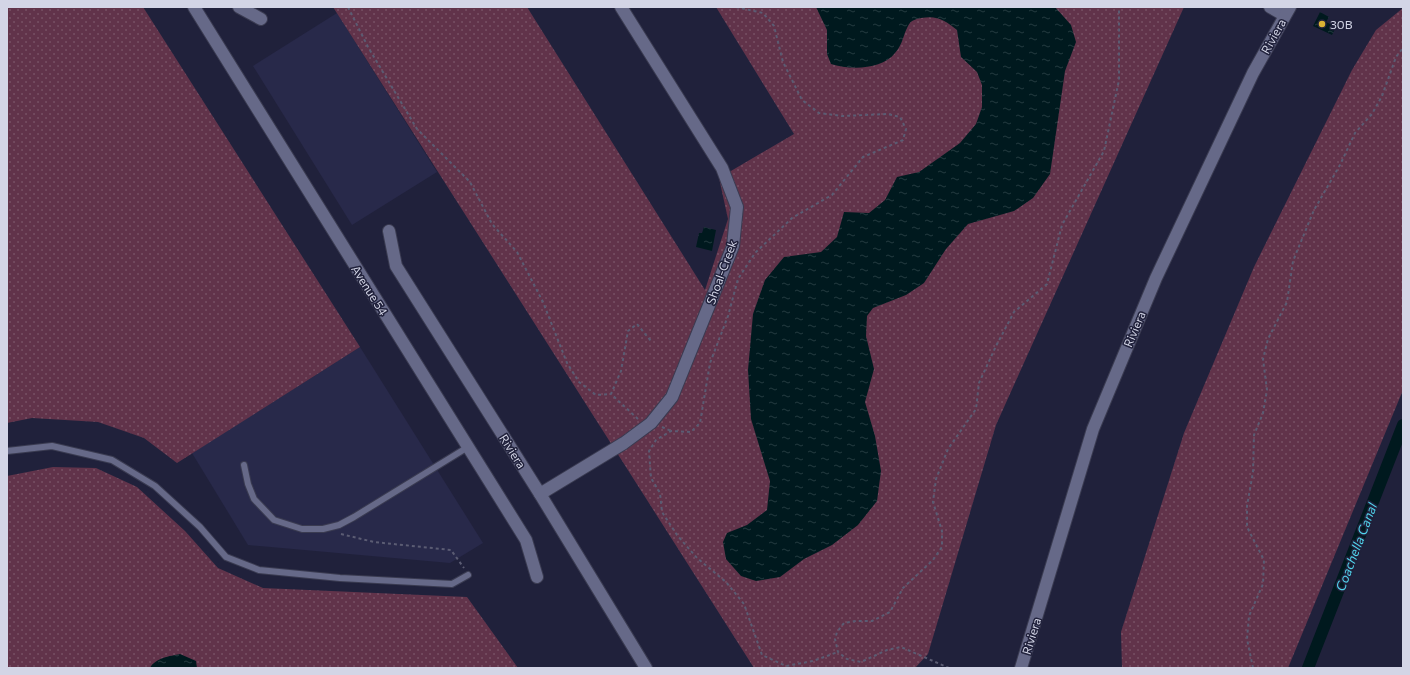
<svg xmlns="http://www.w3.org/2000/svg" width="1410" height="675" font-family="Commissioner,sans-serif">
	<defs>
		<pattern id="green-dots" width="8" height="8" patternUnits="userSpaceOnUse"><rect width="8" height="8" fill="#61334a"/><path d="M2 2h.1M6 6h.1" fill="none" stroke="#775064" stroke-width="1.8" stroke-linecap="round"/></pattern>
		<pattern id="water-ripples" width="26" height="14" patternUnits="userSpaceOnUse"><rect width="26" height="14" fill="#00191e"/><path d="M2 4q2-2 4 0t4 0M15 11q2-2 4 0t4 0" fill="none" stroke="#243a3f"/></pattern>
	</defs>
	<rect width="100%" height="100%" fill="#20213b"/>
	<!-- built -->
	<g fill="#28294a">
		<polygon points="337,13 437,172 352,225 253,66"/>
		<polygon points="360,347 483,543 450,563 248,545 192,453"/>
	</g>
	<!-- green -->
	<g fill="url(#green-dots)">
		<polygon points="7,7 143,7 360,347 177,463 144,438 98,422 32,418 7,423"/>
		<polygon points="333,7 527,7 705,290 728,219 719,178 794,134 716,7 1184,7 996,425 928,654 915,668 754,668"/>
		<polygon points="1403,8 1403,390 1288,668 1122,668 1121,632 1184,433 1254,267 1352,70 1376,30"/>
		<polygon points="53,467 96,468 137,487 185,531 218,568 263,588 467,597 518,668 7,668 7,476"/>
	</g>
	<!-- water -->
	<g fill="url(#water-ripples)">
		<path d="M816 7H1055L1071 25 1076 42 1065 71 1050 174 1033 198 1014 211 968 224 946 249 924 283 906 295 873 308 867 316 866 336 874 369 865 402 875 436 881 471 877 501 858 525 832 545 804 559 780 577 756 581 741 576 726 559 723 542 727 533 747 525 767 510 770 481 751 419 748 370 753 314 765 280 784 257 821 252 837 237 844 212 869 213 885 200 897 177 919 172 960 143 976 124 982 107V85L977 72 961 57 957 30C945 20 937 15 921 18 916 19 911 20 908 26 903 35 903 44 895 53 882 70 850 70 831 64L827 54V30Z"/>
		<polygon points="1320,12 1329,17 1326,22 1336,27 1332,35 1313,26"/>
		<polygon points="704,227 716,230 712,251 696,247 699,233 702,233"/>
		<path d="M180 654 196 661 197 668H150C155 658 170 656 180 654Z"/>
	</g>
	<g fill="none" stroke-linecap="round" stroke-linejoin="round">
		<!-- canal -->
		<polyline stroke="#00191e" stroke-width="12" points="1308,668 1403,425"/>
		<defs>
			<g id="lane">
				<polyline points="7,451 52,446 112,460 155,486 200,527 226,557 259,570 340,578 452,584 468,575"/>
				<polyline points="244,465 248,484 254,499 274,520 302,529 323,529 339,525 354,517 468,447"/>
			</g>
			<g id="street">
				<polyline points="239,7 261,19"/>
				<polyline points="1270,7 1284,15"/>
				<polyline points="389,231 396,266 540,494 646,668"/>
				<polyline points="540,494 624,443 651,423 672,397 733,246 737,207 722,168 621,7"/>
				<polyline points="1021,668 1093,429 1156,278 1253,73 1290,7"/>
			</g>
			<polyline id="secondary" points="194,7 526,540 537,577"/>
		</defs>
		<!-- lane casing -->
		<use href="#lane" stroke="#3a3b51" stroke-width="8"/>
		<!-- street casing -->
		<use href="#street" stroke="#3a3b51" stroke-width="14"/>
		<!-- secondary casing -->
		<use href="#secondary" stroke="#3a3b51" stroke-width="14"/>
		<!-- path -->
		<g stroke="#5b5c73" stroke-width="2" stroke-dasharray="3 3" stroke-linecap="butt">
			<polyline points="348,7 368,47 417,129 470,182 492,224 517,252 543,302 567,363 579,382 596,395 611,394"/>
			<polyline points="736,7 763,13 774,26 783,62 802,100 819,113 842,116 888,114 900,117 906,129 903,140 863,157 832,195 792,218 755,253 738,279 728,316 710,363 700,423 691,432 671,431 656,440 649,451 651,478 660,493 662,512 677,535 697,558 726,582 744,604 762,655 786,666 813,661 838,652"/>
			<polyline points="638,419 611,394 621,371 628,331 637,324 651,341"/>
			<polyline points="662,427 671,431"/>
			<polyline points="341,534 374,542 451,550 464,568"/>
			<polyline points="949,668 901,647 887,650 861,662 847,659 838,652 835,639 837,632 844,623 856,621 872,621 890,612 903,588 933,560 942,547 942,531 933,502 936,479 948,449 976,409 979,383 996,346 1014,312 1047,284 1062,225 1104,151 1119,80 1119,7"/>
			<polyline points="1253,668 1247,639 1249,616 1263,584 1264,560 1247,527 1247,506 1253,472 1254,435 1263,413 1267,390 1263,359 1268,339 1287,302 1293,261 1314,210 1340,165 1355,133 1372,114 1382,96 1396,57 1403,48"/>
		</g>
		<!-- lane -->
		<use href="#lane" stroke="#666988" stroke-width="6"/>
		<!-- street -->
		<use href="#street" stroke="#666988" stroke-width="12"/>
		<!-- secondary -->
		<use href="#secondary" stroke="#666988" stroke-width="12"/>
	</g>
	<!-- markers -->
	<circle fill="#d9b334" stroke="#20213b" stroke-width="1.5" cx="1322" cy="24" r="4"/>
	<g text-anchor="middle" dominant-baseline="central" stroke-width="3" stroke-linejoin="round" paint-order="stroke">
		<!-- poi labels -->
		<g font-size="12" fill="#d3d5e6" stroke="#20213b" text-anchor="start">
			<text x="1330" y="24">30B</text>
		</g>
		<!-- street labels -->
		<g font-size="12" fill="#d3d5e6" stroke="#20213b">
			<text transform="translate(1273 36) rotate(-61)">Riviera</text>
			<text transform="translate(721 272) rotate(-70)">Shoal-Creek</text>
			<text transform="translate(370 290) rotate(58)">Avenue 54</text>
			<text transform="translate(1134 329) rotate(-67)">Riviera</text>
			<text transform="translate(513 451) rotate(58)">Riviera</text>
			<text transform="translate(1031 636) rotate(-73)">Riviera</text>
		</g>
		<!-- water labels -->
		<g font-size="13" font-style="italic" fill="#50d3eb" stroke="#20213b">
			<text transform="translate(1356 547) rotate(-69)">Coachella Canal</text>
		</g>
	</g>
	<!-- border -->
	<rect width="1410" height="675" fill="none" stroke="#d3d5e6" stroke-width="16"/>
</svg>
